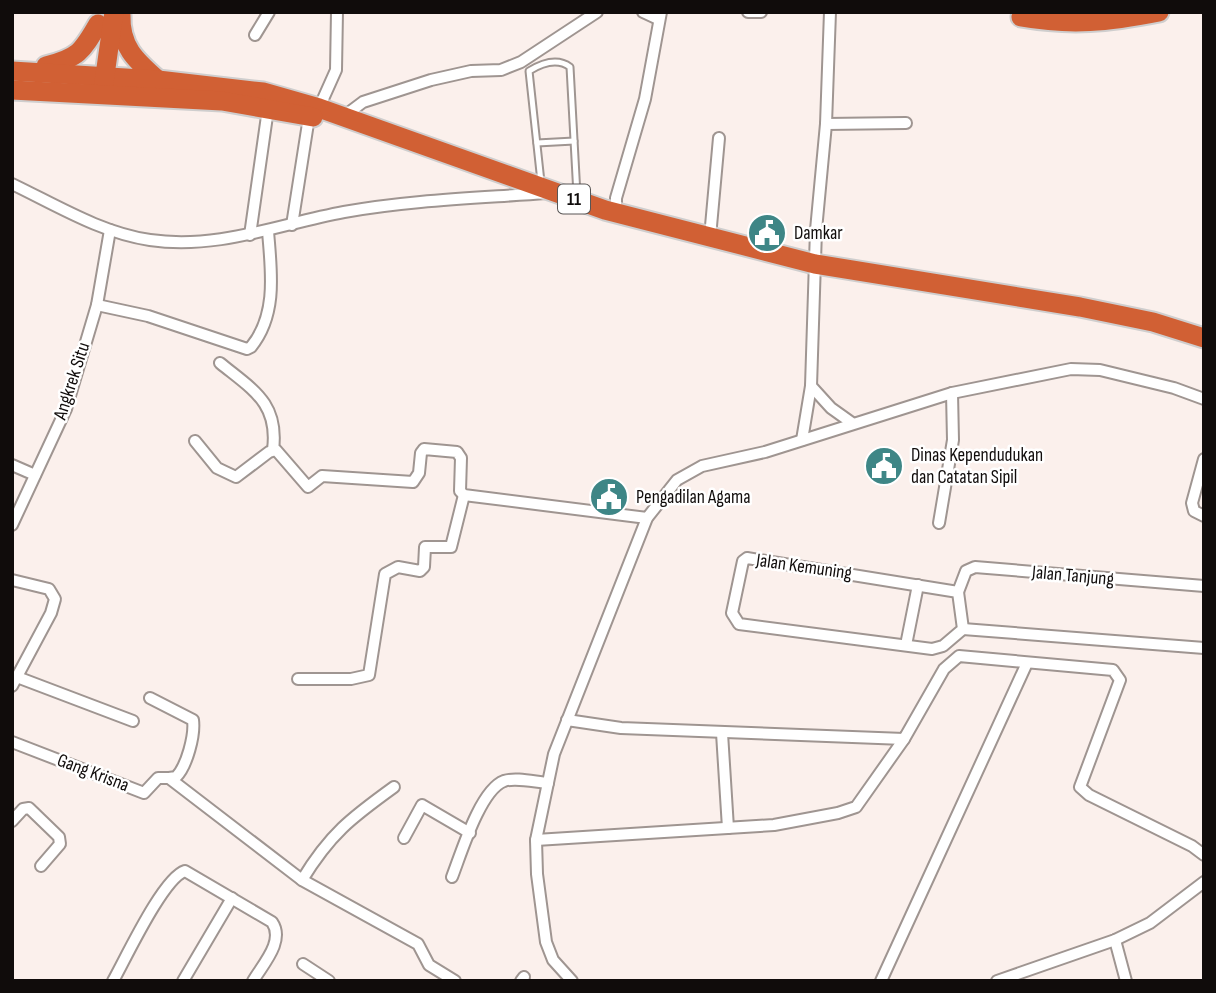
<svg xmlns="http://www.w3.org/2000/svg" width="1216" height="993" font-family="'Sofia Sans Condensed',sans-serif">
	<rect width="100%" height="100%" fill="#fbf0ec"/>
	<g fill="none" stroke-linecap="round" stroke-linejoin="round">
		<defs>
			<g id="lane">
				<polyline points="537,143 574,141"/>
				<path d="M541 182 529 71C542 63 558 58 570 67L577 195"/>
			</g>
			<g id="street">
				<polyline points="643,12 658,19"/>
				<polyline points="748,12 761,12"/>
				<polyline points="830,12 826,124 816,230 811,386 831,408 852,423"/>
				<polyline points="255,35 269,12"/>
				<polyline points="319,108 336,70 337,12"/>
				<polyline points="343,117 363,102 431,80 471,71 501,70 521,62 597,12"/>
				<polyline points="826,124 906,123"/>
				<path d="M12 184C56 205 101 233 150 240 218 250 279 224 344 212 410 200 480 198 546 193"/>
				<polyline points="616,212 616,198 645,99 661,12"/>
				<polyline points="292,225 309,117"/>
				<polyline points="250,235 268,109"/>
				<polyline points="710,237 719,138"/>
				<path d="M97 305 148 316 247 349 251 347C278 314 271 270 268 231"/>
				<path d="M220 363C253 390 279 403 273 450"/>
				<polyline points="802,440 811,386"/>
				<polyline points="195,441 217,468 236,477 269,452 276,450 308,487 322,476 413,482 419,473 421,453 424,449 457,452 461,458 460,491 464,495 647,518"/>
				<polyline points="1204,459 1192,503 1194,511 1204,516"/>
				<polyline points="12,465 35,475"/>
				<polyline points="939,523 953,440 952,393"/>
				<polyline points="12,525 66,409 97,305 110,230"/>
				<polygon points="747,558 958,592 963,629 943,646 932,649 739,624 732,613 743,561"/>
				<polyline points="12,580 49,589 55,599 51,613 12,686"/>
				<polyline points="958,592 966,571 975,567 1204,586"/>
				<polyline points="963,629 1204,648"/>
				<polyline points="906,645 918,585"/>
				<polyline points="17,677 133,721"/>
				<polyline points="298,679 351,679 369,675 385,574 398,567 420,571 424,567 425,547 451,547 464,495"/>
				<path d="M150 698 193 720C195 735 187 766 176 777L169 778 302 880 418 944 429 965 455 981"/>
				<polyline points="567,720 621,728 904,739 944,669 959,656 1113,670 1120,680 1080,787 1089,795 1192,846 1204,855"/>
				<polyline points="722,733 728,828"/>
				<polyline points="12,742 144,793 158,778 169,778"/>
				<polyline points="12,821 23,809 29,808 59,837 60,844 41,866"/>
				<polyline points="404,838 422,805 470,833"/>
				<polyline points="536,840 774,825 838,813 856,807 904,739"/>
				<path d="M452 877C461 854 480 790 504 781 516 777 535 782 548 783"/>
				<path d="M302 880C330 834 351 818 394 787"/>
				<polyline points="1115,940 1126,981"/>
				<polyline points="303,964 329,981"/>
				<path d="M113 981C126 958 163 878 185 871L272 922C285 941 263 964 253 981"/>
				<polyline points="183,981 232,898"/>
				<polyline points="521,981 524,977"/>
				<polyline points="572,981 553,960 546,942 537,874 536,840 554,754 647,518 677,480 702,466 765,452 952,393 1071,369 1100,370 1174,388 1204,399"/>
				<polyline points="881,981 1027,663"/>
				<polyline points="997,981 1115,940 1150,923 1204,882"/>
			</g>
			<g id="highway">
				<path d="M121 15C120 46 135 60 158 80"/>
				<path d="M1021 17C1072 26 1108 22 1159 12"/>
				<path d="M46 66C78 58 82 52 98 24"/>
				<polyline points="12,71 158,80 263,92 319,108 605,210 815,264 1080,307 1153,322 1204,338"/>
				<polyline points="103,89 114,12"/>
				<polyline points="12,90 222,101 313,117"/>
			</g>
		</defs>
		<!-- lane casing -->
		<use href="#lane" stroke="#9f9591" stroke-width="9"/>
		<!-- street casing -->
		<use href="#street" stroke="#9f9591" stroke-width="14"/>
		<!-- highway casing -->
		<use href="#highway" stroke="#cfcece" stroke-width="23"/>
		<!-- lane -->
		<use href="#lane" stroke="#fff" stroke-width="5"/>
		<!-- street -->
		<use href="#street" stroke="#fff" stroke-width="10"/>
		<!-- highway -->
		<use href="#highway" stroke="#d16034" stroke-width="19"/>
	</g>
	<!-- icons -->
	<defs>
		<symbol id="civic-disc" viewBox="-11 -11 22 22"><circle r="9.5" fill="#3e8686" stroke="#fff"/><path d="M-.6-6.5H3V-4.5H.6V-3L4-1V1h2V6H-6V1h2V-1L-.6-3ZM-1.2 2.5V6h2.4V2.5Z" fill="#fff"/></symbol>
	</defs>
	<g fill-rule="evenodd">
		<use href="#civic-disc" x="745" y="211" width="44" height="44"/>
		<use href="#civic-disc" x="862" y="444" width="44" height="44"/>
		<use href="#civic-disc" x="587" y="475" width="44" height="44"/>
	</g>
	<g text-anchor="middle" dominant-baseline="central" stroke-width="5" stroke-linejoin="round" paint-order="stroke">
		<!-- shield labels -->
		<rect fill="#fff" stroke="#585554" stroke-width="2" x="558" y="184.5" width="32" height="29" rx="5"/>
		<g font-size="18" font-weight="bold" fill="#100c0b">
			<text x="574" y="199">11</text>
		</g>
		<!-- poi labels -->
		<g font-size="19" fill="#100c0b" stroke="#fff" text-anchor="start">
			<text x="794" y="233">Damkar</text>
			<text x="911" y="455">Dinas Kependudukan<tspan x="911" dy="22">dan Catatan Sipil</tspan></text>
			<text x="636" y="497">Pengadilan Agama</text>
		</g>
		<!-- street labels -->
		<g font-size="19" fill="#100c0b" stroke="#fff">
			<text transform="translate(72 381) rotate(-72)">Angkrek Situ</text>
			<text transform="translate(804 567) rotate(8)">Jalan Kemuning</text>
			<text transform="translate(1073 576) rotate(5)">Jalan Tanjung</text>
			<text transform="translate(93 773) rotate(21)">Gang Krisna</text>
		</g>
	</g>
	<!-- border -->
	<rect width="1216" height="993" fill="none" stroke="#100c0b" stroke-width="28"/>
</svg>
